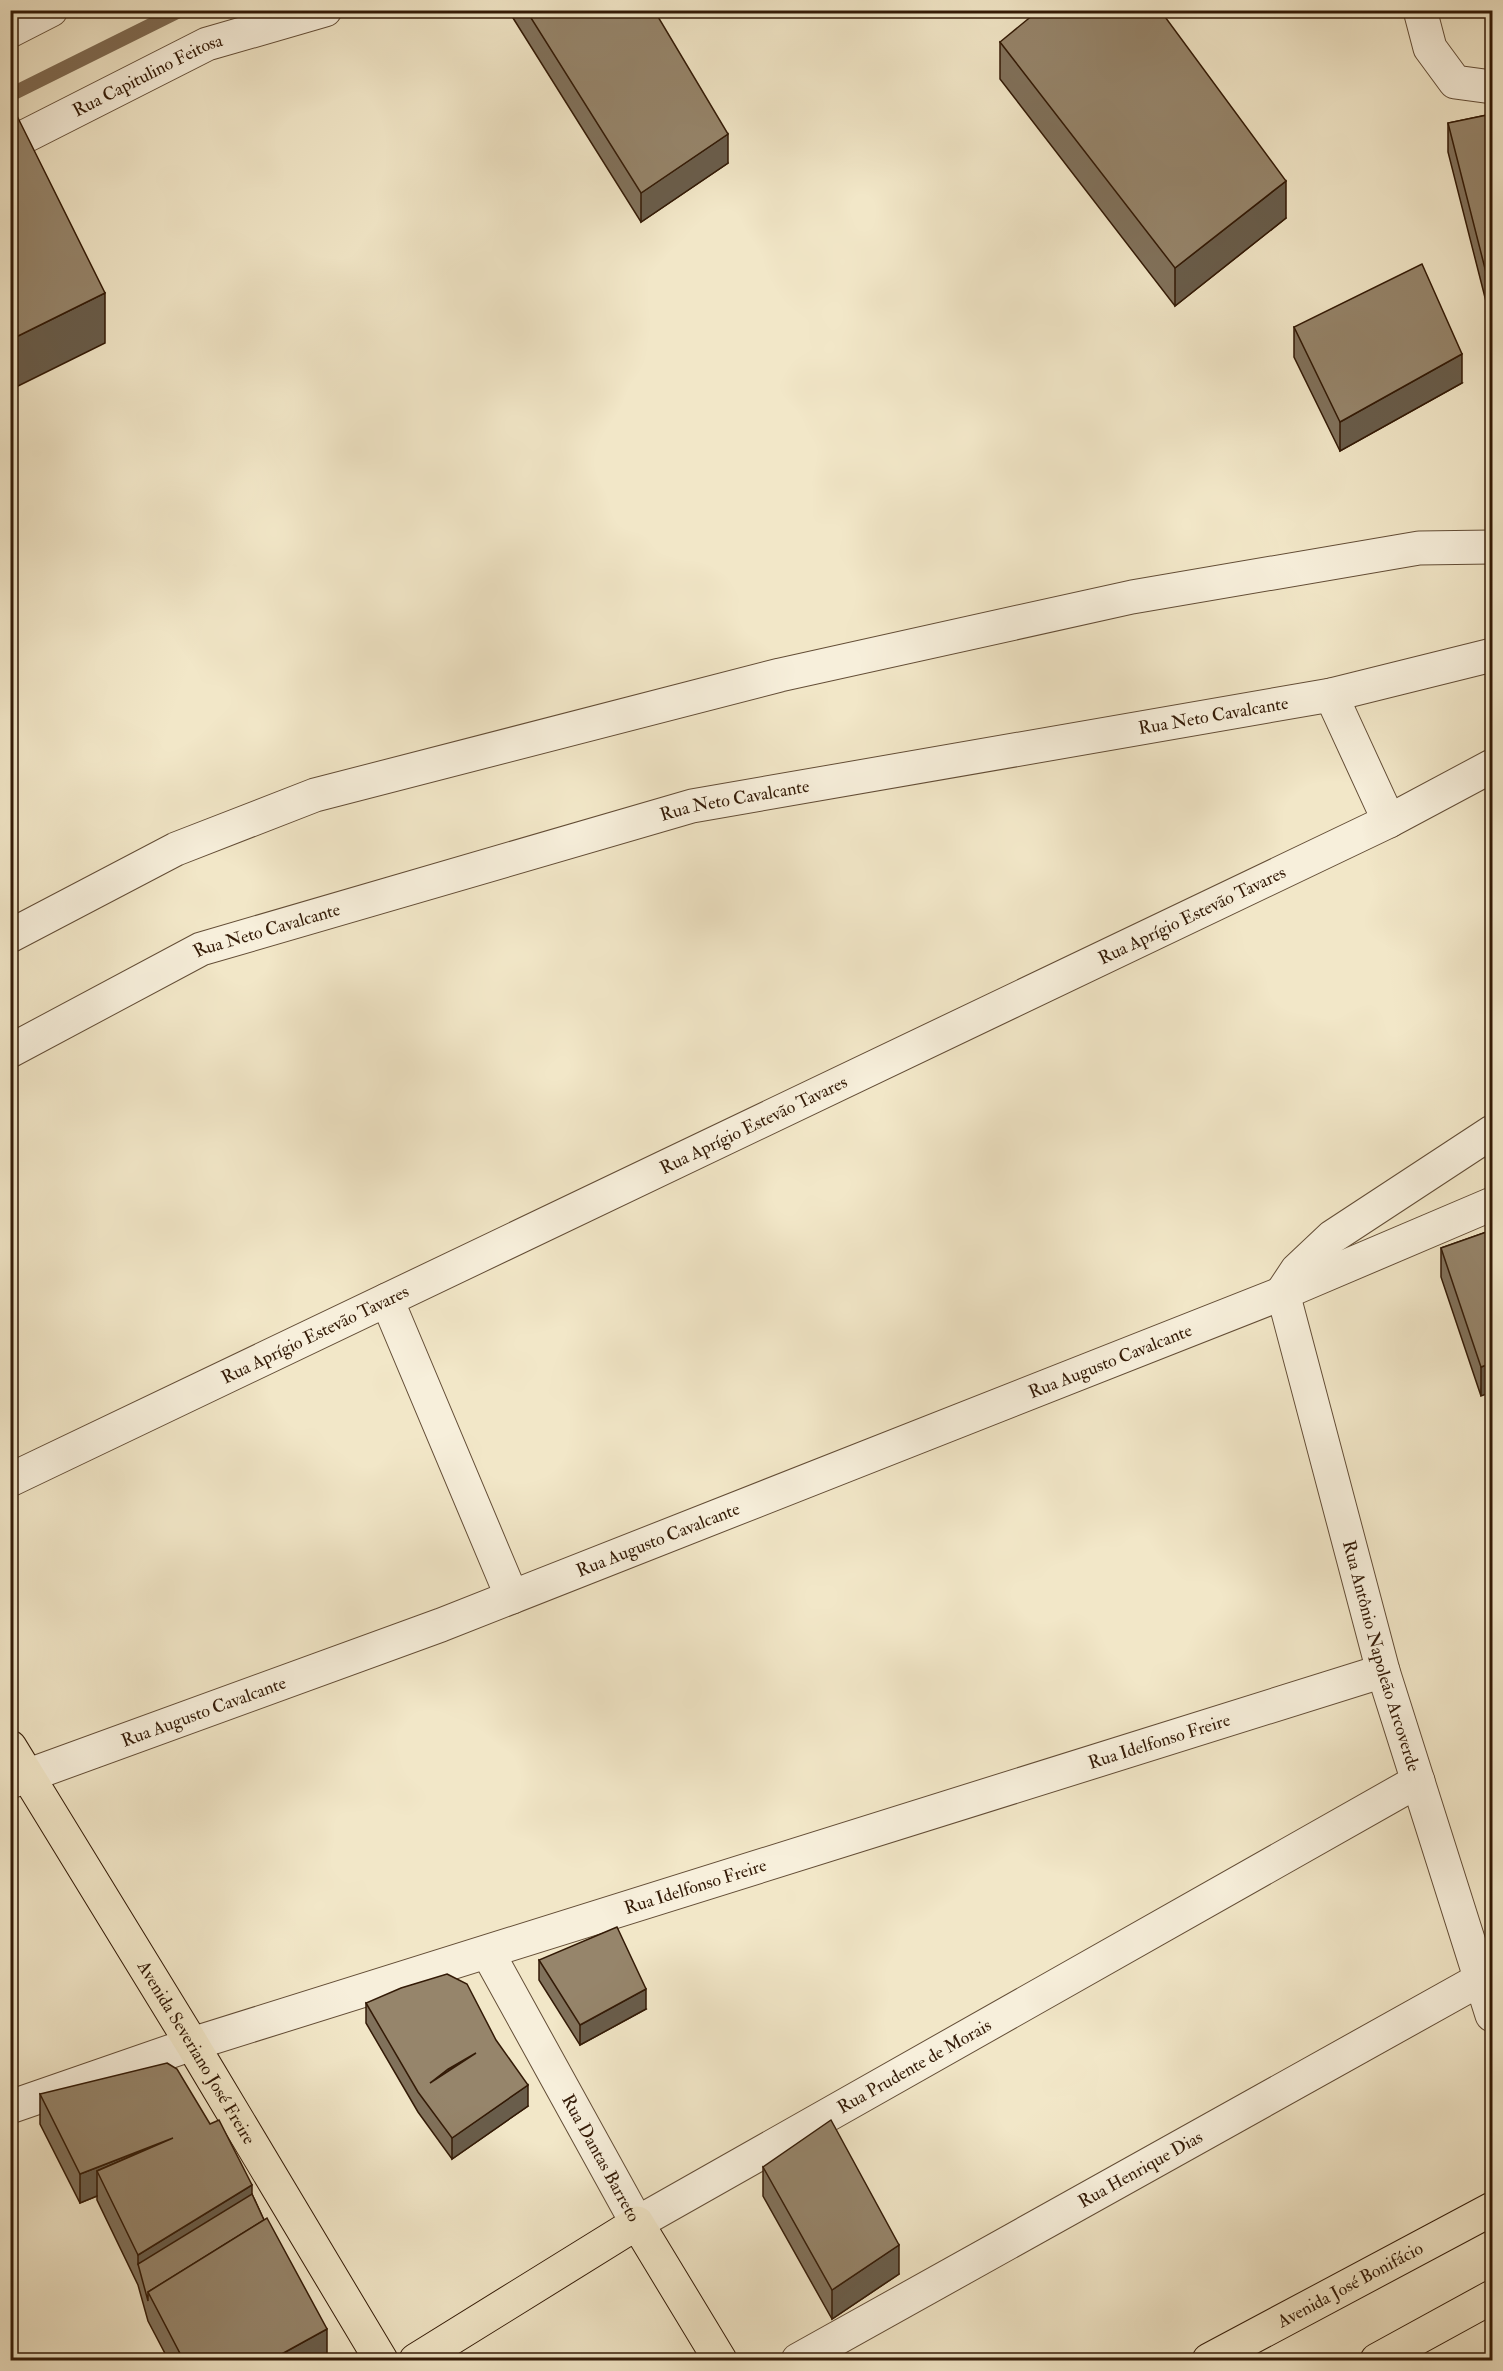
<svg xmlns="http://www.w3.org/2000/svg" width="1503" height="2371" font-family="'IM FELL Double Pica',serif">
	<rect width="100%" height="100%" fill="#f2e7c8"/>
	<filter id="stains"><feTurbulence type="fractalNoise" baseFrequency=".00333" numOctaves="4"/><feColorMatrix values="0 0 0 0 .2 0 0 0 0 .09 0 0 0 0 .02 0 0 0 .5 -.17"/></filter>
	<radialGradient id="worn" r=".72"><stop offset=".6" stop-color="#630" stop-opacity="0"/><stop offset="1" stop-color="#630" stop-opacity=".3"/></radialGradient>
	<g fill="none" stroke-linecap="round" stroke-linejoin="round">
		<!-- stream -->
		<polyline stroke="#7f6b53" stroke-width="14" points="10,95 181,10"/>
		<defs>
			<g id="minor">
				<polyline points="1420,10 1430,48 1455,82 1492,87"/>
				<polyline points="10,31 51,10"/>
				<path id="s1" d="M10 144 207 44 325 10"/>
				<polyline points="1331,695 1389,821"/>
				<polyline points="10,936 176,849 315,795 780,675 1132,597 1419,548 1492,547"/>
				<path id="s2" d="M10 1051 201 949 692 806 1331 695 1492 655"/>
				<polyline points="1283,1291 1297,1270 1332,1237 1492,1132"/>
				<path id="s3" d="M1283 1293 1383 1671 1492 2015"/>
				<polyline points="387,1300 512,1597"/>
				<path id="s4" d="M10 1480 1389 821 1492 766"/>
				<path id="s5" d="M10 1782 441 1625 1283 1293 1492 1204"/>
				<path id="s6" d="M488 1953 637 2223 1418 1781"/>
				<path id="s7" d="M10 2107 192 2044 1383 1671"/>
				<path id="s8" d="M798 2360 1481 1979"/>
			</g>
			<g id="major">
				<path id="s9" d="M10 1747 192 2044 381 2360"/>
				<polyline points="416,2360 637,2223 720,2360"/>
				<path id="s10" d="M1209 2360 1492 2209"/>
				<polyline points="1377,2360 1492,2297"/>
			</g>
		</defs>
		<!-- minor casing -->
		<use href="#minor" stroke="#634d36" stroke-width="35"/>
		<!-- major casing -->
		<use href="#major" stroke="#331a06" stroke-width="35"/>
		<!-- minor -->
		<use href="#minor" stroke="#f7efdb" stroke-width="33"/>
		<!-- major -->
		<use href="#major" stroke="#f2e7c8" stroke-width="33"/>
	</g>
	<!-- wall -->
	<g fill="#81725c" stroke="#331a06" stroke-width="1.5">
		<polygon points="508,10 654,10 728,163 641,222"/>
		<polygon points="1000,42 1286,218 1175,306 1000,79"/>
		<polygon points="1492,114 1492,325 1448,152 1448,123"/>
		<polygon points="1294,327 1462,383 1340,451 1294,357"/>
		<polygon points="1492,1230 1481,1396 1441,1277 1441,1248"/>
		<polygon points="539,1960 646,2009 580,2045 539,1980"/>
		<polygon points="366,2003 528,2106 452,2159 418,2112 366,2023"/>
		<polygon points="40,2094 252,2194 327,2358 323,2361 169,2361 148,2321 138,2285 97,2200 97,2196 80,2203 40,2124"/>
		<polygon points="763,2167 899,2274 832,2319 763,2196"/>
	</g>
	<!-- shaded-wall -->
	<g fill="#695d4b" stroke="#331a06" stroke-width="1.5">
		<polygon points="728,134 728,163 641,222 641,193"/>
		<polygon points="1286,181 1286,218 1175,306 1175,268"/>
		<polygon points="105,293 105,343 10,390 10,340"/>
		<polygon points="1462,354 1462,383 1340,451 1340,422"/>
		<polygon points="1492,1363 1492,1392 1481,1396 1481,1367"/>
		<polygon points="646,1989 646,2009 580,2045 580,2025"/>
		<polygon points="476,2053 476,2073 430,2083 448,2069"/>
		<polygon points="528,2085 528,2106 452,2159 452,2138"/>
		<polygon points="173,2138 97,2171 97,2196 80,2203 80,2174"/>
		<polygon points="252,2185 252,2214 138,2264 138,2255"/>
		<polygon points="899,2245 899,2274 832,2319 832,2290"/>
		<polygon points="327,2329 327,2358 323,2361 269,2361"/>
	</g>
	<!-- building -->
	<g fill="#96856b" stroke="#331a06" stroke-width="1.5" fill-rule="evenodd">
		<polygon points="526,10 654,10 728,134 641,193"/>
		<polygon points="1039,10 1160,10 1286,181 1175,268 1000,42"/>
		<polygon points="1492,114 1492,296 1448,123"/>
		<polygon points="17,116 105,293 10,340 10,120"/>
		<polygon points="1422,264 1462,354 1340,422 1294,327"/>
		<polygon points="1492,1230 1492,1363 1481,1367 1441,1248"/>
		<polygon points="617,1927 646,1989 580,2025 539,1960"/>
		<path d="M447 1974 467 1984 496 2040 528 2085 452 2138 418 2092 366 2003 401 1988ZM476 2053 430 2083 448 2069Z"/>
		<polygon points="167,2063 177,2069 210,2124 219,2120 252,2185 138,2255 97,2171 173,2138 80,2174 40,2094"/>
		<polygon points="831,2120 899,2245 832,2290 763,2167"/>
		<polygon points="252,2194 264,2220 148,2292 148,2301 138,2264"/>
		<polygon points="267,2218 327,2329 269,2361 184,2361 148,2292"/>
	</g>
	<g text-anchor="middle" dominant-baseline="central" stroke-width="4.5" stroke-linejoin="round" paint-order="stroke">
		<!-- street labels -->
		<g font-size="18" fill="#331a06" stroke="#f7efdb">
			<text stroke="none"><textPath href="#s1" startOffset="154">Rua Capitulino Feitosa</textPath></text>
			<text stroke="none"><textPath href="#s2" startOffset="1257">Rua Neto Cavalcante</textPath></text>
			<text stroke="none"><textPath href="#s2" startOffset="771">Rua Neto Cavalcante</textPath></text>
			<text stroke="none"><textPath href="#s4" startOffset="1310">Rua Aprígio Estevão Tavares</textPath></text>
			<text stroke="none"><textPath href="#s2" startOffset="285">Rua Neto Cavalcante</textPath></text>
			<text stroke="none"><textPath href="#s4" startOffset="824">Rua Aprígio Estevão Tavares</textPath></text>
			<text stroke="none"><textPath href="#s4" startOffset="338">Rua Aprígio Estevão Tavares</textPath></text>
			<text stroke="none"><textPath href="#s5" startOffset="1178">Rua Augusto Cavalcante</textPath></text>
			<text stroke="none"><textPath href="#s5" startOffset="692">Rua Augusto Cavalcante</textPath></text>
			<text stroke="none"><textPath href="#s3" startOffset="376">Rua Antônio Napoleão Arcoverde</textPath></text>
			<text stroke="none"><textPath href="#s5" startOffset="206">Rua Augusto Cavalcante</textPath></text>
			<text stroke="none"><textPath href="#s7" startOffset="1206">Rua Idelfonso Freire</textPath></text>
			<text stroke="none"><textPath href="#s7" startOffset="720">Rua Idelfonso Freire</textPath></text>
			<text stroke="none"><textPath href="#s9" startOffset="358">Avenida Severiano José Freire</textPath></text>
			<text stroke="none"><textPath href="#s6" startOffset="627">Rua Prudente de Morais</textPath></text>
			<text stroke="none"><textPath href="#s6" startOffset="234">Rua Dantas Barreto</textPath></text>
			<text stroke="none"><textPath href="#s8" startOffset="392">Rua Henrique Dias</textPath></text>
			<text stroke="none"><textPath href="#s10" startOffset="160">Avenida José Bonifácio</textPath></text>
		</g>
	</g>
	<!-- margin -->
	<rect width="1503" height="2371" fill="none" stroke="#f2e7c8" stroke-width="36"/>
	<rect x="12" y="12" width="1479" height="2347" fill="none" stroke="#331a06" stroke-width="3"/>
	<rect x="18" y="18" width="1467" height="2335" fill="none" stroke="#331a06" stroke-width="1.5"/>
	<rect width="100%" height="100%" filter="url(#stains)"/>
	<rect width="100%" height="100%" fill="url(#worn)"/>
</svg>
